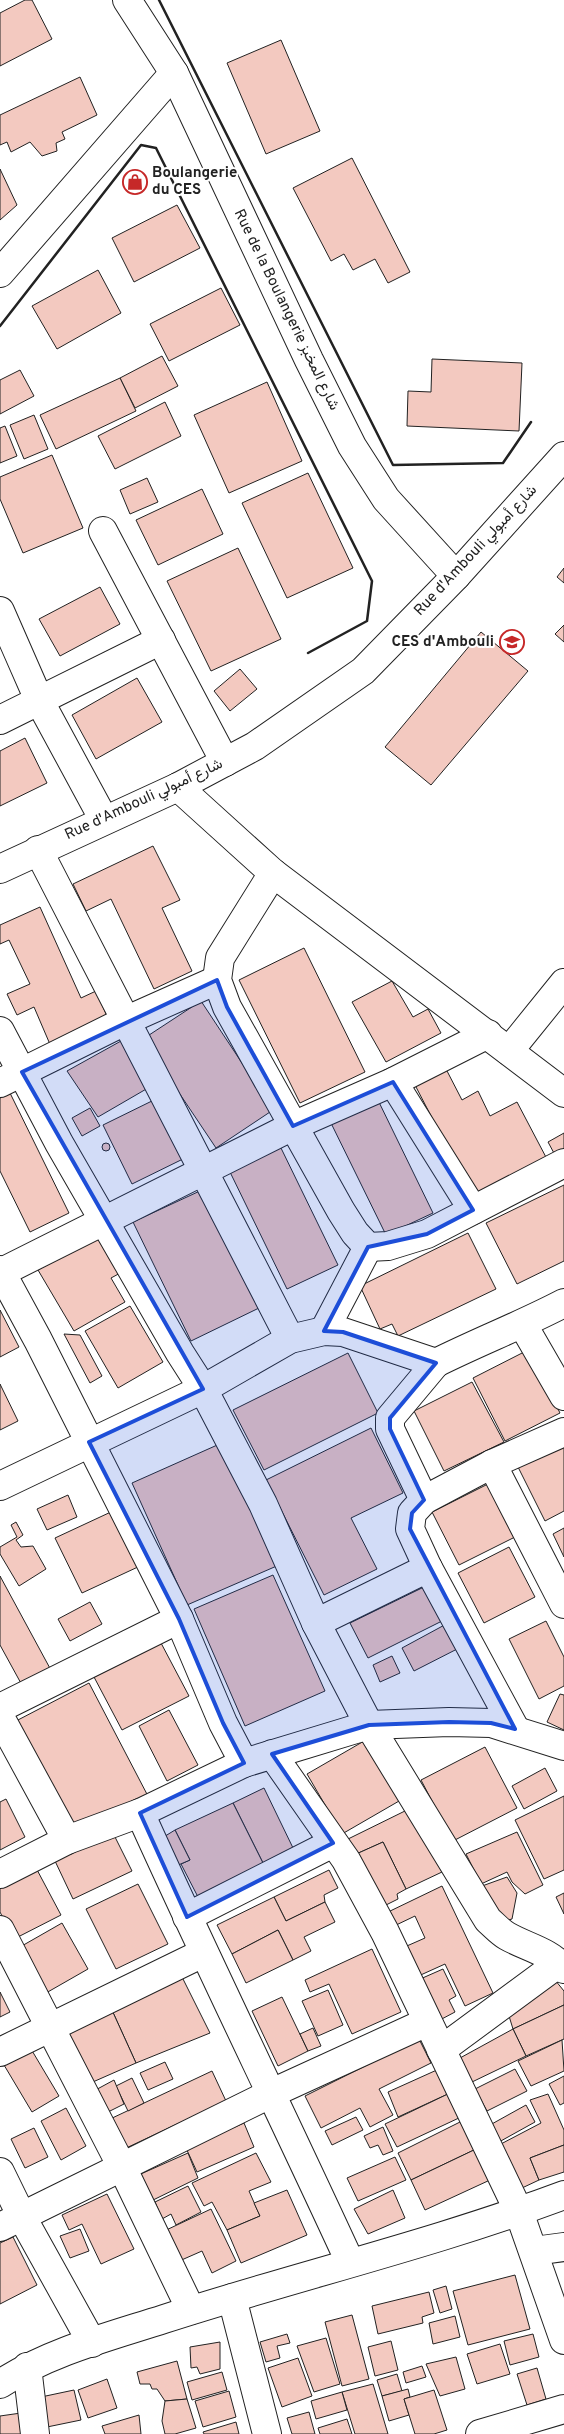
<svg xmlns="http://www.w3.org/2000/svg" width="564" height="2434" font-family="Overpass,Vazirmatn,sans-serif">
	<rect width="100%" height="100%" fill="#fff"/>
	<!-- building -->
	<g fill="#f3c9c0" stroke="#222">
		<polygon points="25,0 32,0 52,39 0,66 0,13"/>
		<polygon points="281,40 320,131 266,154 227,63"/>
		<polygon points="80,77 97,115 62,132 65,139 56,143 57,151 42,156 30,142 11,152 7,142 0,145 0,115"/>
		<polygon points="352,158 410,272 388,283 375,259 353,270 344,254 331,261 293,188"/>
		<polygon points="0,169 17,205 0,220"/>
		<polygon points="177,205 200,248 134,282 112,238"/>
		<polygon points="98,270 121,313 57,349 32,306"/>
		<polygon points="221,288 240,325 169,361 150,324"/>
		<polygon points="162,356 178,386 135,408 120,378"/>
		<polygon points="432,359 522,363 519,431 407,426 408,391 431,392"/>
		<polygon points="20,370 34,396 0,414 0,380"/>
		<polygon points="120,378 136,411 56,449 40,415"/>
		<polygon points="267,382 302,461 229,493 194,415"/>
		<polygon points="165,402 181,436 115,469 98,436"/>
		<polygon points="34,415 48,449 24,459 10,425"/>
		<polygon points="5,426 17,456 0,463 0,428"/>
		<polygon points="52,455 83,528 23,553 0,499 0,477"/>
		<polygon points="308,473 353,568 287,598 242,503"/>
		<polygon points="147,478 158,502 130,514 120,490"/>
		<polygon points="202,489 223,534 158,565 136,520"/>
		<polygon points="238,548 281,639 211,671 167,581"/>
		<polygon points="564,568 564,583 557,577"/>
		<polygon points="100,587 120,624 60,656 39,619"/>
		<polygon points="564,625 564,642 555,634"/>
		<polygon points="481,632 528,671 431,785 385,747"/>
		<polygon points="240,669 257,689 230,711 214,691"/>
		<polygon points="137,678 162,722 96,759 72,715"/>
		<polygon points="25,738 47,783 0,806 0,751"/>
		<polygon points="153,846 180,900 162,908 192,971 154,989 111,899 86,911 73,884"/>
		<polygon points="40,907 81,998 96,991 110,1023 52,1049 34,1007 17,1015 7,994 30,984 9,940 0,944 0,925"/>
		<polygon points="304,948 365,1072 300,1103 239,980"/>
		<polygon points="392,981 413,1017 428,1009 441,1033 386,1062 352,1002"/>
		<polygon points="201,1001 273,1110 216,1148 143,1039"/>
		<polygon points="121,1041 148,1088 98,1117 67,1071"/>
		<polygon points="446,1069 462,1100 478,1091 490,1116 517,1102 548,1161 474,1199 415,1085"/>
		<polygon points="10,1093 69,1213 30,1232 0,1171 0,1098"/>
		<polygon points="375,1094 433,1213 386,1235 328,1117"/>
		<polygon points="158,1098 187,1157 132,1184 103,1125"/>
		<polygon points="90,1108 100,1126 82,1136 72,1118"/>
		<polygon points="564,1133 564,1151 555,1155 548,1142"/>
		<circle cx="106" cy="1147" r="4"/>
		<polygon points="280,1146 338,1265 287,1289 229,1170"/>
		<polygon points="564,1185 564,1261 517,1284 486,1223"/>
		<polygon points="202,1190 259,1308 191,1341 133,1222"/>
		<polygon points="468,1233 496,1289 398,1336 392,1324 380,1329 360,1286"/>
		<polygon points="102,1234 124,1271 111,1278 125,1302 74,1331 38,1270"/>
		<polygon points="130,1306 163,1362 118,1388 85,1331"/>
		<polygon points="0,1310 19,1347 0,1357"/>
		<polygon points="64,1334 80,1335 102,1376 90,1383"/>
		<polygon points="528,1350 560,1413 505,1441 473,1378"/>
		<polygon points="348,1353 378,1413 264,1470 233,1410"/>
		<polygon points="472,1382 504,1442 444,1471 414,1411"/>
		<polygon points="0,1384 18,1421 0,1430"/>
		<polygon points="371,1428 403,1493 351,1518 377,1569 324,1595 266,1480"/>
		<polygon points="224,1442 279,1565 187,1605 132,1483"/>
		<polygon points="564,1442 564,1511 545,1521 517,1465"/>
		<polygon points="488,1484 515,1537 459,1565 432,1512"/>
		<polygon points="68,1495 77,1517 47,1530 37,1509"/>
		<polygon points="113,1511 140,1566 82,1593 55,1538"/>
		<polygon points="16,1522 23,1535 16,1540 21,1547 33,1546 46,1569 19,1586 0,1554 0,1547 17,1537 11,1525"/>
		<polygon points="564,1528 564,1557 553,1534"/>
		<polygon points="509,1547 535,1597 484,1623 458,1573"/>
		<polygon points="273,1575 325,1691 245,1726 194,1609"/>
		<polygon points="0,1576 52,1672 23,1687 0,1645"/>
		<polygon points="426,1586 444,1620 368,1658 350,1623"/>
		<polygon points="90,1602 102,1624 70,1641 58,1619"/>
		<polygon points="546,1621 564,1657 564,1686 539,1699 509,1639"/>
		<polygon points="450,1622 463,1646 414,1671 402,1648"/>
		<polygon points="161,1643 189,1696 122,1730 94,1677"/>
		<polygon points="392,1656 400,1673 380,1682 373,1665"/>
		<polygon points="89,1683 149,1798 76,1835 16,1721"/>
		<polygon points="560,1694 564,1695 564,1730 547,1722"/>
		<polygon points="169,1710 198,1765 167,1781 139,1726"/>
		<polygon points="371,1737 406,1797 342,1834 307,1774"/>
		<polygon points="485,1747 517,1808 453,1841 421,1780"/>
		<polygon points="545,1768 557,1791 524,1809 512,1786"/>
		<polygon points="264,1788 294,1850 264,1865 233,1803"/>
		<polygon points="564,1796 564,1870 544,1879 515,1820"/>
		<polygon points="6,1799 25,1837 0,1850 0,1802"/>
		<polygon points="233,1803 264,1865 198,1897 181,1864 190,1860 175,1830"/>
		<polygon points="411,1808 442,1872 406,1889 383,1842 354,1855 346,1840"/>
		<polygon points="175,1830 190,1860 176,1866 162,1838"/>
		<polygon points="517,1832 543,1885 525,1894 512,1882 507,1872 481,1884 466,1854"/>
		<polygon points="113,1833 132,1871 73,1899 55,1861"/>
		<polygon points="383,1842 406,1889 397,1894 398,1899 382,1907 354,1855"/>
		<polygon points="35,1866 61,1915 14,1939 0,1912 0,1884"/>
		<polygon points="329,1870 338,1888 324,1895 325,1902 286,1921 274,1897"/>
		<polygon points="507,1877 517,1893 512,1919 505,1921 482,1886"/>
		<polygon points="138,1884 168,1944 116,1969 86,1909"/>
		<polygon points="442,1886 493,1993 465,2006 445,1964 414,1978 400,1949 425,1938 415,1916 392,1927 386,1913"/>
		<polygon points="564,1893 564,1914 556,1897"/>
		<polygon points="274,1897 286,1921 325,1902 335,1922 304,1937 311,1951 293,1960 278,1930 232,1954 217,1925"/>
		<polygon points="62,1923 88,1969 46,1993 20,1947"/>
		<polygon points="278,1930 293,1960 246,1983 232,1954"/>
		<polygon points="372,1949 401,2012 352,2034 329,1984 310,1992 305,1980"/>
		<polygon points="443,1969 456,1996 449,2000 455,2012 438,2021 418,1980"/>
		<polygon points="182,1977 210,2033 136,2063 111,2008"/>
		<polygon points="555,1980 564,1991 564,2005 513,2029 509,2016"/>
		<polygon points="328,1990 343,2025 318,2036 302,2001"/>
		<polygon points="0,1992 10,2012 0,2017"/>
		<polygon points="282,1997 308,2051 278,2066 252,2011"/>
		<polygon points="564,2005 564,2039 526,2056 513,2029"/>
		<polygon points="111,2008 136,2063 86,2085 61,2030"/>
		<polygon points="313,2028 321,2046 308,2051 300,2034"/>
		<polygon points="513,2029 526,2056 472,2082 460,2058"/>
		<polygon points="419,2039 431,2063 379,2089 393,2115 370,2127 360,2108 321,2128 305,2096"/>
		<polygon points="562,2040 564,2071 531,2086 518,2061"/>
		<polygon points="31,2049 59,2096 32,2112 4,2065"/>
		<polygon points="165,2062 173,2079 148,2090 140,2073"/>
		<polygon points="439,2069 450,2093 398,2117 388,2092"/>
		<polygon points="515,2069 527,2091 487,2111 475,2089"/>
		<polygon points="212,2071 226,2101 122,2150 108,2120"/>
		<polygon points="564,2076 564,2103 560,2105 549,2084"/>
		<polygon points="132,2078 144,2103 128,2111 116,2086"/>
		<polygon points="114,2080 124,2104 102,2115 90,2093"/>
		<polygon points="450,2093 461,2117 397,2147 385,2124"/>
		<polygon points="548,2094 564,2130 564,2145 530,2158 539,2180 522,2188 499,2145 541,2123 530,2100"/>
		<polygon points="526,2105 535,2122 499,2142 490,2125"/>
		<polygon points="66,2108 86,2146 61,2160 41,2121"/>
		<polygon points="356,2117 363,2130 332,2145 325,2131"/>
		<polygon points="462,2121 476,2149 411,2180 398,2153"/>
		<polygon points="244,2123 254,2147 197,2172 186,2148"/>
		<polygon points="383,2127 393,2151 383,2155 378,2145 370,2148 364,2136"/>
		<polygon points="34,2128 48,2157 25,2168 11,2139"/>
		<polygon points="564,2145 564,2172 539,2180 530,2158"/>
		<polygon points="476,2149 490,2180 425,2210 411,2180"/>
		<polygon points="188,2153 198,2178 147,2203 134,2177"/>
		<polygon points="256,2153 271,2182 249,2191 260,2216 227,2230 212,2202 204,2206 192,2183"/>
		<polygon points="395,2157 406,2180 358,2201 347,2178"/>
		<polygon points="188,2186 201,2212 176,2225 171,2214 162,2219 155,2202"/>
		<polygon points="287,2190 307,2235 241,2263 227,2230 260,2216 254,2203"/>
		<polygon points="393,2190 405,2218 368,2234 354,2209"/>
		<polygon points="107,2194 134,2249 101,2264 82,2224 69,2230 62,2215"/>
		<polygon points="211,2209 236,2261 212,2273 202,2251 177,2262 162,2232"/>
		<polygon points="80,2229 89,2251 70,2258 60,2236"/>
		<polygon points="13,2237 37,2285 0,2304 0,2243"/>
		<polygon points="515,2275 530,2329 468,2345 453,2291"/>
		<polygon points="446,2286 452,2309 440,2313 433,2290"/>
		<polygon points="429,2292 434,2313 422,2317 423,2323 378,2334 372,2306"/>
		<polygon points="352,2315 369,2379 342,2386 325,2322"/>
		<polygon points="455,2316 460,2337 433,2344 429,2323"/>
		<polygon points="287,2334 290,2343 277,2346 280,2358 266,2362 260,2342"/>
		<polygon points="533,2334 539,2357 510,2365 504,2341"/>
		<polygon points="326,2338 340,2384 314,2392 297,2346"/>
		<polygon points="391,2341 398,2370 375,2376 368,2347"/>
		<polygon points="220,2342 220,2369 200,2374 197,2367 191,2368 190,2347"/>
		<polygon points="500,2344 510,2374 477,2384 467,2354"/>
		<polygon points="456,2357 465,2389 440,2396 426,2364"/>
		<polygon points="298,2358 312,2396 282,2407 268,2368"/>
		<polygon points="177,2361 187,2399 165,2401 157,2389 152,2389 150,2384 140,2384 137,2372"/>
		<polygon points="422,2366 426,2377 406,2383 403,2372"/>
		<polygon points="537,2368 546,2399 527,2405 517,2374"/>
		<polygon points="222,2372 227,2390 192,2400 187,2382"/>
		<polygon points="397,2374 402,2391 382,2396 377,2380"/>
		<polygon points="107,2379 117,2408 88,2418 78,2390"/>
		<polygon points="373,2384 388,2434 355,2434 342,2392"/>
		<polygon points="408,2389 410,2397 404,2399 409,2415 389,2421 382,2396"/>
		<polygon points="74,2390 81,2420 47,2427 41,2397"/>
		<polygon points="434,2390 447,2430 434,2434 415,2434 404,2399"/>
		<polygon points="229,2391 236,2417 203,2427 195,2401"/>
		<polygon points="342,2392 347,2410 316,2419 311,2401"/>
		<polygon points="187,2399 196,2428 175,2434 165,2434 162,2421 165,2401"/>
		<polygon points="309,2412 315,2434 292,2434 287,2418"/>
		<polygon points="21,2413 24,2434 0,2434 0,2416"/>
		<polygon points="139,2415 141,2434 105,2434 102,2426"/>
		<polygon points="347,2419 352,2434 320,2434 318,2428"/>
		<polygon points="236,2422 239,2434 204,2434 203,2432"/>
	</g>
	<g fill="none" stroke-linecap="round" stroke-linejoin="round">
		<defs>
			<g id="street">
				<polyline points="127,0 174,73 309,360 352,446 386,499 456,576"/>
				<polyline points="0,273 174,73"/>
				<polyline points="103,531 225,762"/>
				<polyline points="0,611 39,700 104,820"/>
				<polyline points="0,720 161,640"/>
				<polyline points="178,787 273,873 564,1093"/>
				<polyline points="38,850 290,1339"/>
				<polyline points="0,869 178,787 255,746 363,671 456,576 564,456"/>
				<polyline points="273,873 220,958 217,980 227,1007 341,1211 355,1233 368,1247 388,1246 427,1234 564,1163"/>
				<path d="M0 1031 59 1143 180 1353 203 1389 263 1504 316 1623 369 1725 488 1920C494 1925 500 1932 507 1936 526 1947 549 1951 564 1969"/>
				<polyline points="509,1051 564,983"/>
				<polyline points="393,1082 473,1210"/>
				<polyline points="0,1083 125,1021 217,980"/>
				<polyline points="0,1270 38,1340 179,1619 223,1723 244,1763 369,1725 449,1722 491,1723 564,1746"/>
				<polyline points="0,1273 293,1126 393,1082 488,1034"/>
				<polyline points="523,1325 564,1396"/>
				<polyline points="324,1331 368,1247"/>
				<polyline points="492,1464 564,1604"/>
				<path d="M0 1486 203 1389 290 1339 324 1331 343 1332 436 1363C478 1342 522 1325 564 1303"/>
				<polyline points="424,1500 390,1429 390,1418 436,1363"/>
				<polyline points="316,1623 428,1568"/>
				<polyline points="0,1708 179,1619"/>
				<polyline points="0,1717 67,1840"/>
				<polyline points="515,1729 428,1568 410,1529 412,1513 424,1500 492,1464 564,1432"/>
				<polyline points="272,1754 346,1860 385,1932 519,2212 564,2340"/>
				<path d="M140 1813C208 1964 281 2112 350 2262"/>
				<polyline points="0,1874 67,1840 140,1813 244,1763"/>
				<polyline points="187,1917 333,1843"/>
				<polyline points="0,1930 122,2167 191,2310"/>
				<polyline points="441,2050 559,1963"/>
				<polyline points="0,2052 203,1953"/>
				<polyline points="0,2172 22,2217 92,2343"/>
				<polyline points="0,2227 272,2093 427,2022"/>
				<polyline points="534,2251 564,2247"/>
				<polyline points="232,2298 267,2434"/>
				<polyline points="27,2367 35,2434"/>
				<path d="M0 2384C49 2352 108 2337 164 2319 297 2276 433 2244 564 2195"/>
				<polyline points="480,2434 564,2409"/>
			</g>
		</defs>
		<!-- street casing -->
		<use href="#street" stroke="#222" stroke-width="30"/>
		<!-- street -->
		<use href="#street" stroke="#fff" stroke-width="28"/>
		<!-- wall -->
		<g stroke="#222" stroke-width="2.5">
			<polyline points="159,0 393,465 503,463 531,422"/>
			<polyline points="0,326 141,145 156,148 372,581 367,621 308,653"/>
		</g>
	</g>
	<!-- marked area -->
	<path fill="#1d4ed8" fill-opacity="0.2" stroke="#1d4ed8" stroke-width="4" stroke-linejoin="round" d="M217 980 227 1007 293 1126 393 1082 473 1210 427 1234 368 1247 324 1331 343 1332 436 1363 390 1418V1429L424 1500 412 1513 410 1529 515 1729 491 1723 449 1722 369 1725 272 1754 333 1843 187 1917 140 1813 244 1763 223 1723 179 1619 89 1442 203 1389 22 1072Z"/>
	<!-- icons -->
	<defs>
		<symbol id="shop-ring" viewBox="-11 -11 22 22"><circle r="9.5" fill="#fff" stroke="#c62828" stroke-width="1.5"/><path d="M-5-2.5h2.3a2.7 3.5 0 0 1 5.4 0H5L5.5 6h-11ZM-1.5-2.5h3a1.5 2.3 0 0 0-3 0Z" fill="#c62828"/></symbol>
		<symbol id="school-ring" viewBox="-11 -11 22 22"><circle r="9.5" fill="#fff" stroke="#c62828" stroke-width="1.5"/><path d="M0-5L7-2L0 1L-7-2ZM-4 1L0 2.5L4 1V4Q0 6-4 4Z" fill="#c62828"/></symbol>
	</defs>
	<g fill-rule="evenodd">
		<use href="#shop-ring" x="121" y="168" width="28" height="28"/>
		<use href="#school-ring" x="498" y="628" width="28" height="28"/>
	</g>
	<g text-anchor="middle" dominant-baseline="central" stroke-width="4" stroke-linejoin="round" paint-order="stroke">
		<!-- poi labels -->
		<g font-size="15" font-weight="bold" fill="#222" stroke="#fff" text-anchor="start">
			<text x="152" y="173">Boulangerie<tspan x="152" dy="17">du CES</tspan></text>
			<text x="494" y="642" text-anchor="end">CES d'Ambouli</text>
		</g>
		<!-- street labels -->
		<g font-size="15" fill="#222" stroke="#fff">
			<text transform="translate(286 310) rotate(64)">Rue de la Boulangerie شارع المخبز</text>
			<text transform="translate(476 551) rotate(-47)">Rue d'Ambouli شارع أمبولي</text>
			<text transform="translate(144 800) rotate(-25)">Rue d'Ambouli شارع أمبولي</text>
		</g>
	</g>
</svg>
